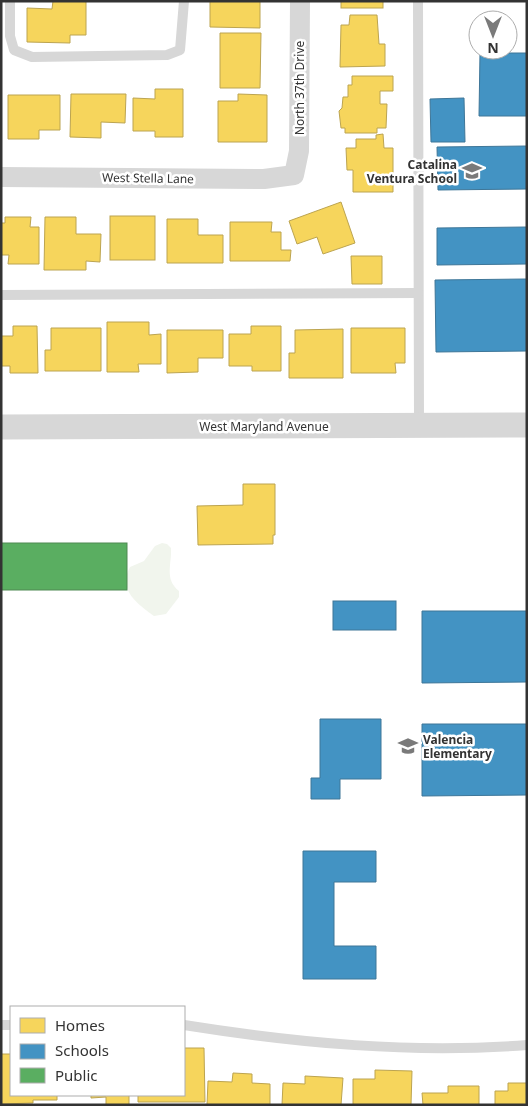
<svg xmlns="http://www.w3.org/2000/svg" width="528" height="1106" font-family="'Noto Sans',sans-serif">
	<rect width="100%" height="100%" fill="#fff"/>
	<!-- green -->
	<path fill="#f1f5ed" d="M162 543 167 544 171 548C172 564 164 579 179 591V597L166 614 154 616C138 604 117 590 130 567L144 561 155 546Z"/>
	<!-- homes -->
	<g fill="#f6d55c" stroke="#bca450">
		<polygon points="53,1 86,1 86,35 70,35 70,43 27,42 27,8 52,9"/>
		<polygon points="210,1 260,1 260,28 210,27"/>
		<rect x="341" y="1" width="42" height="7"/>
		<polygon points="350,15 377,15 379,44 385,44 385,66 340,67 341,25 349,25"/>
		<polygon points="220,33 261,33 260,88 220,88"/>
		<polygon points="352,76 393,76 393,91 380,91 380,104 387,104 386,128 377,128 377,133 345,133 345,128 341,128 339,111 342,108 343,97 348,97 348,85 352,85"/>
		<polygon points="155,89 183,89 183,137 155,137 155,131 133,131 133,98 155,99"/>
		<polygon points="71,94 126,94 125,123 101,122 101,138 70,137"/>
		<polygon points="238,94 267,95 267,142 218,142 218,101 238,101"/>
		<polygon points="8,95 60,95 60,130 39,130 39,139 8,139"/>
		<polygon points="383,134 384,148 393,148 393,192 353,192 353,170 347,170 346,148 356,148 356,139 376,139 376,135"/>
		<polygon points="341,202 355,243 323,254 317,237 297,244 289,221"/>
		<rect x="110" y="216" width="45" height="44"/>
		<polygon points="5,217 31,217 30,227 39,227 39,264 8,264 9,255 1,255 1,223 5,223"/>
		<polygon points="45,217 76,217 76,234 101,234 100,262 86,261 86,270 44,270"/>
		<polygon points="167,219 198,219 198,235 223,235 223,263 167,263"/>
		<polygon points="230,222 272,222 271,232 281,232 281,250 291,250 290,261 230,261"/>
		<polygon points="351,256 382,256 382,284 352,284"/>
		<polygon points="107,322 149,322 149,335 161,334 161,364 138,364 139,372 107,372"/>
		<polygon points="13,326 37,326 38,373 10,373 10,366 1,366 1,336 13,336"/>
		<polygon points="251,326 281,326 281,371 252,371 252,366 229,366 229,334 251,334"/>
		<polygon points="51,328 101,328 101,371 45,371 45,350 51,350"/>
		<polygon points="351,328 405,328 405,363 395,363 396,373 351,373"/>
		<polygon points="343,329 343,378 289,378 289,353 295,353 295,330"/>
		<polygon points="167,330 223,330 223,358 198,358 198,372 167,373"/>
		<polygon points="243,484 275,484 275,535 273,535 273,544 198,545 197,506 243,505"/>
		<polygon points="184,1048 204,1048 205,1102 138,1102 138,1095 184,1095"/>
		<polygon points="1,1054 11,1054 11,1095 57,1095 57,1100 33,1100 33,1103 1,1104"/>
		<polygon points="375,1070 412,1071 411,1105 353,1105 353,1079 375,1079"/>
		<polygon points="233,1073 252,1074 252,1083 270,1084 270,1105 207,1105 208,1081 232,1082"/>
		<polygon points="305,1076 343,1078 341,1105 282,1105 283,1083 305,1084"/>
		<polygon points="508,1083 527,1083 527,1105 495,1105 495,1091 508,1091"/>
		<polygon points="448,1086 479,1086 479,1105 423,1105 422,1093 448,1093"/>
		<polygon points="91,1095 129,1095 129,1105 106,1105 106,1097 91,1098"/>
	</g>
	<!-- schools -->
	<g fill="#4393c3" stroke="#3e7698">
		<polygon points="480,53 527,53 527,116 479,116"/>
		<polygon points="464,98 465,142 431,142 430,99"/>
		<polygon points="527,146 527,189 438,190 437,147"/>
		<polygon points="527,227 527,264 437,265 437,228"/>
		<polygon points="527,279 527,351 436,352 435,280"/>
		<rect x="333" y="601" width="63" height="29"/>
		<polygon points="422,611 527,611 527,682 422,683"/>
		<polygon points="320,719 381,719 381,779 340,779 340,799 311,799 311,778 320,778"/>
		<polygon points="422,724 527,724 527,795 422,796"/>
		<polygon points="303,851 376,851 376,882 334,882 334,946 376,946 376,979 303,979"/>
	</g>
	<!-- public -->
	<rect fill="#5aae61" stroke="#4e8953" x="1" y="543" width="126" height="47"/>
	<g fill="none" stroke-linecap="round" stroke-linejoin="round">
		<!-- service -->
		<g stroke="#d7d7d7" stroke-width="10">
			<polyline points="10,1 10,36 14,50 32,57 167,55 180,50 184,1"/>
			<polyline points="418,1 419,425"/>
			<polyline points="1,295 418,293"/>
			<polyline points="1,1025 11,1025"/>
			<path d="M184 1025C297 1043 412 1054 527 1045"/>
		</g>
		<!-- minor -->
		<polyline stroke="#d7d7d7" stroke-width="20" points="1,177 264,179 294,175 299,151 300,1"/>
		<!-- tertiary -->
		<polyline stroke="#d7d7d7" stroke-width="25" points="1,427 527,425"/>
	</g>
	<!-- icons -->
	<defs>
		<symbol id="school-bare" viewBox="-9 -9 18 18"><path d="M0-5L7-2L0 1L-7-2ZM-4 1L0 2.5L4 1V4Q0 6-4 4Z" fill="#7a7a7a" stroke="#fff" stroke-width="2.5" paint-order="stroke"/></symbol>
	</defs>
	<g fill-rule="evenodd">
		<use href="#school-bare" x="458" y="157" width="28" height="28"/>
		<use href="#school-bare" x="394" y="732" width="28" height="28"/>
	</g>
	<g text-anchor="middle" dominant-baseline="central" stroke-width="5" stroke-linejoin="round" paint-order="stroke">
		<!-- street labels -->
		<g font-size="12" fill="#333" stroke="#fff">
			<text transform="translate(299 88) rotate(-90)">North 37th Drive</text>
			<text transform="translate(148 178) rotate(1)">West Stella Lane</text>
			<text x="264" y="426">West Maryland Avenue</text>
		</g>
		<!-- poi labels -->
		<g font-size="12" font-weight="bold" fill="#333" stroke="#fff" text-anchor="end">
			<text x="457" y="164">Catalina<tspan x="457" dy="14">Ventura School</tspan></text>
			<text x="423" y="739" text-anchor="start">Valencia<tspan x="423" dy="14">Elementary</tspan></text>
		</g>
	</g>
	<!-- border -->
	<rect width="528" height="1106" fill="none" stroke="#333333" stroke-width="5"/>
	<!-- legend -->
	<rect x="10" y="1006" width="175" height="90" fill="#ffffff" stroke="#adadad"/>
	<rect x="20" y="1018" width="25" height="15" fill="#f6d55c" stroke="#adadad"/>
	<text x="55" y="1031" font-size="15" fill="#333333">Homes</text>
	<rect x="20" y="1044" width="25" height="15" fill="#4393c3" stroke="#adadad"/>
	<text x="55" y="1056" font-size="15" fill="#333333">Schools</text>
	<rect x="20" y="1068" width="25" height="15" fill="#5aae61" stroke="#adadad"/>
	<text x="55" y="1081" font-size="15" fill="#333333">Public</text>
	<!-- north arrow -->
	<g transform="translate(493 35) rotate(180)"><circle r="24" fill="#ffffff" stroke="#adadad"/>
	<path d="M0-4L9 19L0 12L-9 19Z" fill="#7a7a7a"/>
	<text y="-8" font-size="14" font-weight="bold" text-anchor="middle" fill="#333333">N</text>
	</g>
</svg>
